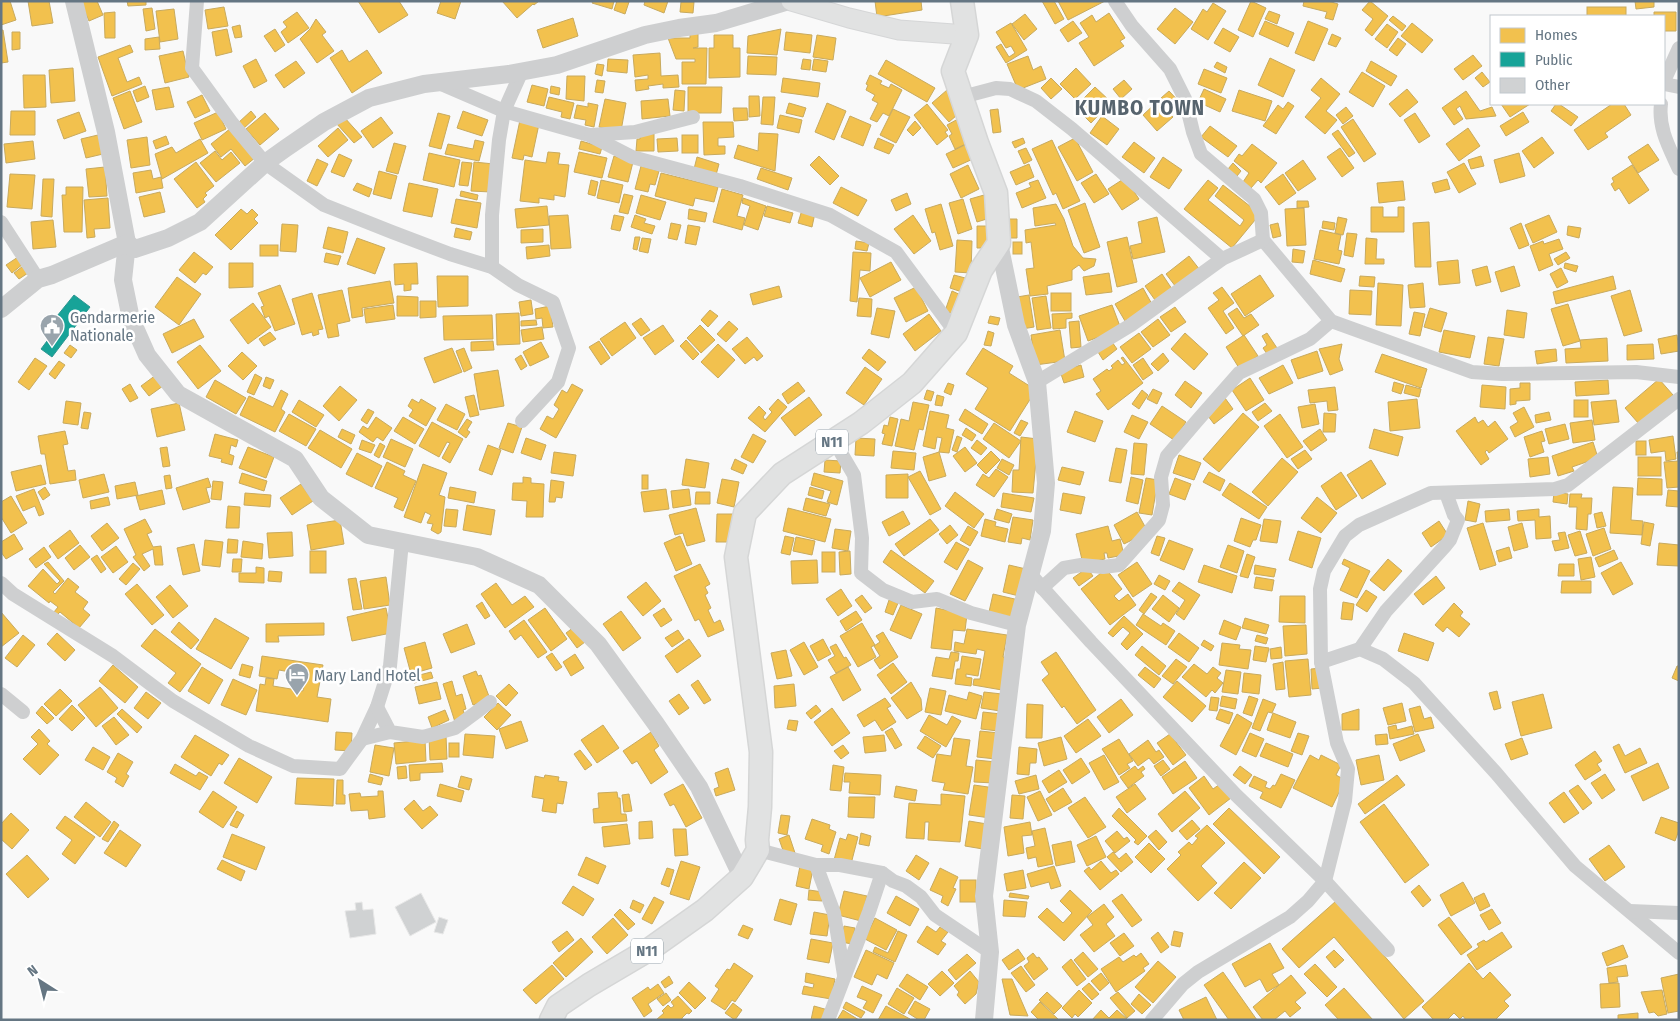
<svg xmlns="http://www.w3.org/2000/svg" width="1680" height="1021" font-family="'Fira Sans Condensed',sans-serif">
	<rect width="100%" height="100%" fill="#f9f9f9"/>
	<!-- homes -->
	<g fill="#f2c14e" stroke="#c8aa5e">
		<polygon points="1,1 10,1 16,20 1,25"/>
		<polygon points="28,1 49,1 53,23 32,26"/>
		<polygon points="80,1 97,1 103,15 89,21"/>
		<polygon points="127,1 146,1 146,5 128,6"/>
		<polygon points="358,1 399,1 408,15 379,33"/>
		<polygon points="441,1 461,1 455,19 437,13"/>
		<polygon points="502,1 539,1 534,5 533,4 517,18"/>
		<polygon points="593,1 614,1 612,9 592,3"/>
		<polygon points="617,1 629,2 625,14 614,10"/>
		<polygon points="645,1 668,1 664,13 644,5"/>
		<polygon points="875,1 921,1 922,10 877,17"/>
		<polygon points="1042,1 1054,1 1064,19 1055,24"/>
		<polygon points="1058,1 1105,1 1068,20"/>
		<polygon points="1251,1 1266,8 1253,37 1238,30"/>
		<polygon points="1304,1 1328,1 1338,4 1333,20 1325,18 1327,12 1303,6"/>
		<polygon points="1370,1 1388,16 1372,36 1365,30 1373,19 1362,10"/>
		<polygon points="1635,1 1654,1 1654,7 1636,9"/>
		<polygon points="681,2 694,2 693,13 680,12"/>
		<polygon points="1213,3 1226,11 1208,40 1191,29 1203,9 1207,12"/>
		<polygon points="224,7 228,26 208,29 205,10"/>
		<rect x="1587" y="7" width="39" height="9"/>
		<polygon points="152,8 155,29 146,31 143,9"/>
		<polygon points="1175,8 1193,22 1175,44 1157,29"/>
		<polygon points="174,9 178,39 160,42 156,11"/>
		<polygon points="1269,11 1280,15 1277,24 1265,19"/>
		<polygon points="115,12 115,38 105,38 104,13"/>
		<polygon points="297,12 309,28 288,43 281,32 287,27 283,22"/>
		<polygon points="1654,12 1676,12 1676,31 1664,31 1664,16 1654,16"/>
		<polygon points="1109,13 1125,38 1120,41 1124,46 1094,66 1079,43 1089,37 1080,23 1092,15 1096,22"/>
		<polygon points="1025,14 1037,29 1024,40 1012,24"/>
		<polygon points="1393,16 1406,26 1402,31 1389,20"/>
		<polygon points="573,18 578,36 543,48 537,30"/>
		<polygon points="316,19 326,32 322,35 334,51 317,63 300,39 310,29"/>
		<polygon points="1073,21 1082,33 1068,42 1060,30"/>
		<polygon points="1265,21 1294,33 1288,47 1259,34"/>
		<polygon points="1308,21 1328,29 1314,61 1295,53"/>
		<polygon points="1011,23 1027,50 1006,63 996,47 1001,44 1009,57 1015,53 1011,46 1006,48 996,32"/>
		<polygon points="1412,23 1433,40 1422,53 1401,36"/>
		<polygon points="1387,24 1398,32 1387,48 1375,39"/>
		<polygon points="240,25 242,37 235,38 232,27"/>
		<polygon points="1223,28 1239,37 1230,52 1214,43"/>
		<polygon points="227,29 232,52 216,56 212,32"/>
		<polygon points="275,29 285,45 275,52 264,36"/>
		<polygon points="781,29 777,55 747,53 748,36"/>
		<polygon points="1,30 3,30 8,62 1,63"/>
		<polygon points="12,32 20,32 20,49 12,50"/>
		<polygon points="786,32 812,35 810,53 784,50"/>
		<polygon points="690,33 698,33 698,47 693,48 707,48 706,84 682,84 682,62 695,62 695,59 676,59 668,38 690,38"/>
		<polygon points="1332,34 1341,38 1336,47 1328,44"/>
		<polygon points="714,35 733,35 733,48 740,48 740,77 709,78 709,48 714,48"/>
		<polygon points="817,35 836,38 833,60 813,57"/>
		<polygon points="159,37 160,49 145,50 145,39"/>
		<polygon points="1398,38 1406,44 1397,56 1389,50"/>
		<polygon points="130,45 133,52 118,58 127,82 139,77 142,84 112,96 98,57"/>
		<polygon points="342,50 349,62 367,50 382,73 352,93 330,58"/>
		<polygon points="183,51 189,77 165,83 159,56"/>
		<polygon points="660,53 661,76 678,75 679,87 663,88 663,84 648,86 649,89 636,91 635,80 648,79 648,75 635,77 633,55"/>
		<polygon points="1473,55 1482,66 1463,80 1454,69"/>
		<polygon points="748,56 777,57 776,75 747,74"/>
		<polygon points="1028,56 1033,70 1041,66 1046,79 1018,90 1007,64"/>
		<polygon points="1270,58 1295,70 1283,97 1258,85"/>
		<polygon points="256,59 267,81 254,88 243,66"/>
		<polygon points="608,59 628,60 627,73 607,71"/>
		<polygon points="803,59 811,60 810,70 801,69"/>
		<polygon points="814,59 828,61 826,72 812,70"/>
		<polygon points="886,60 935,88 927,102 878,74"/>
		<polygon points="296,61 305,73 284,88 275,75"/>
		<polygon points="1371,61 1397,76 1391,86 1366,71"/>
		<polygon points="1217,62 1227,67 1225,73 1214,67"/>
		<polygon points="597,64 604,65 602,76 595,74"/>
		<polygon points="73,68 75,101 51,103 49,70"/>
		<polygon points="1076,68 1091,84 1075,99 1060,84"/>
		<polygon points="1204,69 1227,78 1221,93 1198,84"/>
		<polygon points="1362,72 1385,86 1373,107 1349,92"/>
		<polygon points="1482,72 1490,82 1483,87 1475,78"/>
		<polygon points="23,75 45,75 46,107 24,108"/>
		<polygon points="870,75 882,81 880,84 889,88 891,84 902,90 889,116 883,113 877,122 870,119 878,103 872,100 875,95 866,90 868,85 866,84"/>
		<polygon points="567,76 585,76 584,101 566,99"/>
		<polygon points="783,78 820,83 818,97 781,92"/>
		<polygon points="1051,78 1062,89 1051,99 1041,88"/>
		<polygon points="1321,78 1340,94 1326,111 1337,120 1325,134 1305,117 1321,98 1311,90"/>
		<polygon points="597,80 605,81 603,93 595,92"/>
		<polygon points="1124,80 1132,89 1121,99 1113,89"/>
		<polygon points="532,85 548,89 544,106 527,102"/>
		<polygon points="145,86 149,97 137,102 133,91"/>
		<polygon points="551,86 560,88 559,95 550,93"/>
		<polygon points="169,87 174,107 156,110 152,90"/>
		<polygon points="688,87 722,87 721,113 688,113"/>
		<polygon points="1095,87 1111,102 1091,123 1075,107"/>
		<polygon points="1204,89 1226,99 1220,112 1198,102"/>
		<polygon points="1407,89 1418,102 1400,117 1389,104"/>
		<polygon points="675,90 685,91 684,111 673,110"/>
		<polygon points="947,90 964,109 949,122 932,103"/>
		<polygon points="1239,90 1272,101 1265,121 1232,111"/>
		<polygon points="130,91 142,122 124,129 113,98"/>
		<polygon points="1169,91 1185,108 1177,116 1161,98"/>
		<polygon points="1466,91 1480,111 1492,107 1496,116 1466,119 1460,106 1456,109 1463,119 1454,125 1442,108"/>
		<polygon points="202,95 210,111 195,118 187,102"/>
		<polygon points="749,96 759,96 760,116 749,117"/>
		<polygon points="549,97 574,103 570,119 561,117 562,112 546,108"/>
		<polygon points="763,97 775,97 773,125 761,124"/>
		<polygon points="605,99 626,103 621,131 599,127"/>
		<polygon points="668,99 670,116 642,119 641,101"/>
		<polygon points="1158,101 1173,117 1157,131 1143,115"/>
		<polygon points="1288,102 1294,106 1276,134 1263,126 1278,105 1283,109"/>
		<polygon points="588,103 598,105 594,127 585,125 586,120 574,118 577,105 588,107"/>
		<polygon points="789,103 806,108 803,117 786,113"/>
		<polygon points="827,103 846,111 834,140 815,132"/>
		<polygon points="927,104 948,130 945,132 948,136 937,145 914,115"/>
		<polygon points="1501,104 1530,104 1510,117"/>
		<polygon points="1556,104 1559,104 1578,117 1571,126 1551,111"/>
		<polygon points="1612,104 1624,104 1631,115 1605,133 1608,137 1588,150 1574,130"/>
		<polygon points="1346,107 1353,116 1343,124 1336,115"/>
		<polygon points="733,108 747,108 748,120 734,121"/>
		<polygon points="893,109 910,117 896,143 880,135"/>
		<polygon points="998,109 1001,132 993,133 990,110"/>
		<polygon points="11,111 35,111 35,135 10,135"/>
		<polygon points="251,111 256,117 243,129 238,123"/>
		<polygon points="463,111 488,120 482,136 457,128"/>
		<polygon points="79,112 86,131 64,139 57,120"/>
		<polygon points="218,112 226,129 202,140 194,123"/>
		<polygon points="1523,112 1529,122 1506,136 1500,126"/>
		<polygon points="265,113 279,129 260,145 246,129"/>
		<polygon points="438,113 450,116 441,149 429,146"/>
		<polygon points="1415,113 1430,136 1419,143 1404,120"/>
		<polygon points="780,115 802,120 799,133 777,128"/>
		<polygon points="850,116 871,125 863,146 841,137"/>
		<polygon points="1102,116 1119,129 1107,145 1090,133"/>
		<polygon points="344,117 362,137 354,143 336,123"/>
		<polygon points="381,117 393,133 373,148 361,131"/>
		<polygon points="958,119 970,142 955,149 949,136 952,134 947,125"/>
		<polygon points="1353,119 1376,154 1364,162 1341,127"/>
		<polygon points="520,120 539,124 532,157 524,155 523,160 512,158"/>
		<polygon points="915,121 921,128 913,136 907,130"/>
		<polygon points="703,122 733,122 734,137 718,138 718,146 725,146 725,154 704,155"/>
		<polygon points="1210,126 1237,146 1228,157 1201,137"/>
		<polygon points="231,128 256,157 245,166 231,149 221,157 211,144"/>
		<polygon points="338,128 348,140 328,157 318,146"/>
		<polygon points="1468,128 1480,146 1459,161 1446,144"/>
		<polygon points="1338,130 1355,153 1349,157 1332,134"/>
		<polygon points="759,133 778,134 775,171 734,158 738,145 758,151"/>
		<polygon points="640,134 654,134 654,151 636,151 637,139 640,139"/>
		<polygon points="98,135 103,154 86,158 81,139"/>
		<rect x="682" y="135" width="16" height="18"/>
		<polygon points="166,136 169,144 156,149 153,141"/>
		<polygon points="147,137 150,165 131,168 127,140"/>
		<polygon points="1542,137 1554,153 1534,168 1522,151"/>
		<polygon points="677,138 678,151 658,152 657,139"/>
		<polygon points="878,138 894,145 889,154 874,148"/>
		<polygon points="1023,138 1025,143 1015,148 1012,142"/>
		<polygon points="1075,138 1093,172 1077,181 1058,147"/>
		<polygon points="200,139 208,153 162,179 155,154 172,147 176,153"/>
		<polygon points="475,140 484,142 479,161 445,154 448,144 473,149"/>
		<polygon points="1052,140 1080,201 1063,209 1056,193 1053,195 1032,149"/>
		<polygon points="33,141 35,159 6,163 4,144"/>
		<polygon points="581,141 602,147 600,154 579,149"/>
		<polygon points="1134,142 1155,158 1144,173 1122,157"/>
		<polygon points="394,143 406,146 398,174 386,171"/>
		<polygon points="967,144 973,159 953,168 946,154"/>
		<polygon points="1252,144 1277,163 1261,183 1258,180 1251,188 1243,182 1249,173 1234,161 1239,154 1242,156"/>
		<polygon points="1648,144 1659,160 1638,173 1628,157"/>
		<polygon points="1026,148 1032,160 1024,164 1018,151"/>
		<polygon points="1340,148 1354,168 1342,177 1327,157"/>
		<polygon points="215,151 222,160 231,152 240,163 216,182 200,163"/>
		<polygon points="548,152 560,153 558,164 569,165 565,197 554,195 554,200 539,198 539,203 520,201 525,160 546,163"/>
		<polygon points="579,152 607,158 602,178 574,172"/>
		<polygon points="429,153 460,160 454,187 423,180"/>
		<polygon points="1519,153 1525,176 1500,183 1494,160"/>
		<polygon points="339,154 352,160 344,177 331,172"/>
		<polygon points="614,156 633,162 628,182 608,177"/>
		<polygon points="819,156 839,176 830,185 810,165"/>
		<polygon points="1481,156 1484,166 1471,169 1468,160"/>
		<polygon points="697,157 719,164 716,175 694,169"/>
		<polygon points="1163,157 1182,170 1169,189 1150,177"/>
		<polygon points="317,159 328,164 317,186 307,181"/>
		<polygon points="1303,160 1316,179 1298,191 1285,173"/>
		<polygon points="196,162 214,186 205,193 207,195 203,199 205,202 197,208 174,179"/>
		<polygon points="462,162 472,163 468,186 459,185"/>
		<polygon points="474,162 494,164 491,192 471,191"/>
		<polygon points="1233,163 1241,171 1237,176 1228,169"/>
		<polygon points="1464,163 1476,184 1459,193 1447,172"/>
		<polygon points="1029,164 1034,177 1016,185 1010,172"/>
		<polygon points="968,165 979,189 961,198 950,174"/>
		<polygon points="1632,165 1649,190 1629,204 1619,188 1615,191 1611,184 1614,182 1612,178"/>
		<polygon points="641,166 659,171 655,185 650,184 648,192 635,189"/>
		<polygon points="105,167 107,196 89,197 86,169"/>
		<polygon points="761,168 792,178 788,190 757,179"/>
		<polygon points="151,170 153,179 161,177 163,188 136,193 133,173"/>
		<polygon points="379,171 397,176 391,199 373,194"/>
		<polygon points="661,173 718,187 714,202 695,198 693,206 655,196"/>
		<polygon points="10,174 35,175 32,209 7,207"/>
		<polygon points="1096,174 1109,194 1094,203 1081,183"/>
		<polygon points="1283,174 1296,193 1279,205 1265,187"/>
		<polygon points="1125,178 1139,199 1122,210 1108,189"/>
		<polygon points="43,179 54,179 52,217 41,216"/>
		<polygon points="1447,179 1450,189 1435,193 1432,183"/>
		<polygon points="591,180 598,182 595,196 588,194"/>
		<polygon points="601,180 623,185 619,203 597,198"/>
		<polygon points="1038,180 1046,198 1022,208 1016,193 1031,187 1029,183"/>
		<polygon points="1208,180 1218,188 1208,200 1240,226 1244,220 1215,196 1223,185 1260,214 1232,248 1184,209"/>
		<polygon points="1403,181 1405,200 1379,203 1377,183"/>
		<polygon points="357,183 372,189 369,197 353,190"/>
		<polygon points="409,183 438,189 432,217 403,211"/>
		<polygon points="66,187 83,187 82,232 64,232 62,195 66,195"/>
		<polygon points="841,187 867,200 858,216 833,203"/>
		<polygon points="722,189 743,195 737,216 745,218 742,230 713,222"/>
		<polygon points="461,191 478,195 477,200 460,196"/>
		<polygon points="160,192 165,212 144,217 139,197"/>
		<polygon points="907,193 911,204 896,211 891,200"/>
		<polygon points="624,194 633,196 628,214 619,212"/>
		<polygon points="641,195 666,202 660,220 636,213"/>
		<polygon points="984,195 990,218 977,222 970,199"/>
		<polygon points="108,198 110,228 94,229 95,237 87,238 84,200"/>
		<polygon points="743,198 766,206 758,230 744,225 750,206 742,203"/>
		<polygon points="456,199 481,203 477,228 451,223"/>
		<polygon points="963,199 972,229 958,234 949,203"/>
		<polygon points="1297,201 1308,201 1309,207 1297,208"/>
		<polygon points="1085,203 1100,247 1084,253 1068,210"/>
		<polygon points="941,204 953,246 940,250 935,232 932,233 925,209"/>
		<polygon points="1056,204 1064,219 1073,246 1083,258 1096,259 1094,266 1084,271 1079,265 1072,270 1072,280 1047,286 1048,294 1030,296 1026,269 1034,268 1031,242 1026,243 1025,230 1056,225 1055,223 1035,226 1033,208"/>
		<polygon points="547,206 549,225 517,228 515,209"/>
		<polygon points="767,206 793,213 790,223 764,216"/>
		<polygon points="1371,207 1383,207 1383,217 1398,217 1398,207 1404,207 1404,232 1371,232"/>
		<polygon points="1304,208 1306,245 1287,246 1285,209"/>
		<polygon points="241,209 247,214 252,209 258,215 254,219 258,223 231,250 215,235"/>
		<polygon points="689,209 707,213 705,222 688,219"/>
		<polygon points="802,210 815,213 812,227 798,223"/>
		<polygon points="568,215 571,248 551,249 549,216"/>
		<polygon points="614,215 624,217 620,231 611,229"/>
		<polygon points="635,215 646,219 644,223 655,226 652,234 631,227"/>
		<polygon points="913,215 931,241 914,254 894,229"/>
		<polygon points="1549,215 1557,232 1533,243 1525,225"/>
		<polygon points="1157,217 1165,252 1133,259 1130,246 1142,243 1138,222"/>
		<polygon points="1338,217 1347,219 1343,235 1335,233"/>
		<polygon points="1008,219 1017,219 1017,238 1007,238"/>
		<polygon points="53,220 56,247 33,249 31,222"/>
		<polygon points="1323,221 1335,223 1334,230 1322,228"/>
		<polygon points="1429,222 1431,267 1415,267 1413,223"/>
		<polygon points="671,223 681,225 677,240 668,238"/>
		<polygon points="1278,223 1281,236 1273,238 1270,225"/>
		<polygon points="1521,223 1529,245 1519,249 1510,228"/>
		<polygon points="282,224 298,225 296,252 280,251"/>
		<polygon points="688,225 700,227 696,245 685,243"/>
		<polygon points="977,226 990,226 989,248 977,248"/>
		<polygon points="1568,226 1581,228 1579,238 1567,235"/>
		<polygon points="328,227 348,232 343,253 323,248"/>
		<polygon points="456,228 472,232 470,240 454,237"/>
		<polygon points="543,229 543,242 521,243 521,230"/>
		<polygon points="1320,230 1341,235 1338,250 1342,251 1339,264 1314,259"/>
		<polygon points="1347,233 1357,234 1353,257 1344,255"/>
		<polygon points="635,237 640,237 637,250 633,249"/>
		<polygon points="1127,237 1137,282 1117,287 1107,242"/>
		<polygon points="357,238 385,248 375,274 347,264"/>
		<polygon points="642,238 651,239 648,253 639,251"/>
		<polygon points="1366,238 1377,239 1376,259 1384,259 1384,264 1365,264"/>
		<polygon points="1559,239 1563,249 1549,254 1553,265 1539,271 1530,246 1543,241 1544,244"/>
		<polygon points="957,240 972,241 971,273 955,272"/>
		<polygon points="856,241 869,243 867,251 855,249"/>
		<rect x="1013" y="242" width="9" height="12"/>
		<rect x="260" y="245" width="18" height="11"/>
		<polygon points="549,245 550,256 527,259 526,247"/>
		<polygon points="1293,249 1305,251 1303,263 1292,262"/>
		<polygon points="194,252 213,267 206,275 203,273 195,283 179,270"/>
		<polygon points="853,252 871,253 870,271 860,270 857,302 850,301"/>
		<polygon points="1566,252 1570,258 1558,265 1554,259"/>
		<polygon points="326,253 341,256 338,265 324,262"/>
		<polygon points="1189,256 1200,270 1176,287 1166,274"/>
		<polygon points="18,257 23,264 12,273 6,265"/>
		<polygon points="1313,260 1345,269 1341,282 1310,274"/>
		<polygon points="1458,260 1460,283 1439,285 1437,262"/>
		<polygon points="891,262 901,280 870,297 860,278"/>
		<polygon points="229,263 253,263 253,287 229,288"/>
		<polygon points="417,263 418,284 411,284 411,290 404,291 404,284 395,285 394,264"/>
		<polygon points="1565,263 1578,266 1576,272 1564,268"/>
		<polygon points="23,266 28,273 19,279 14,273"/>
		<polygon points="1487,266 1491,282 1476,286 1472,270"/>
		<polygon points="1514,266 1520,286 1501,292 1495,272"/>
		<polygon points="1561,268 1568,282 1557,288 1550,274"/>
		<polygon points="1109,273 1112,292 1086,295 1083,277"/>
		<polygon points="1162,274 1172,289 1155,300 1145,286"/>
		<polygon points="954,275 969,279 965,293 950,288"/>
		<polygon points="1260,275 1274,296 1245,316 1231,294"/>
		<polygon points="437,276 468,276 468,306 438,307"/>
		<polygon points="1360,276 1375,277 1374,287 1359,286"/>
		<polygon points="1613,276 1616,289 1556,304 1553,292"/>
		<polygon points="177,277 201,294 179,325 155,307"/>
		<polygon points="390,281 394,303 362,308 363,316 352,318 348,288"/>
		<polygon points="1378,283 1403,285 1401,326 1376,325"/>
		<polygon points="1423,283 1425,307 1410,308 1408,285"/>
		<polygon points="280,285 295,324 275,331 269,316 265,318 261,307 264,306 258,293"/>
		<polygon points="779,286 782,297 753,305 750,294"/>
		<polygon points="916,287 928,311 906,322 894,298"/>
		<polygon points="1222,287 1234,303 1223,311 1234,328 1226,334 1208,308 1219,300 1213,293"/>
		<polygon points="1143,288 1153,306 1125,321 1115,304"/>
		<polygon points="342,290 350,321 337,324 339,336 328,338 318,295"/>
		<polygon points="1350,290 1372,291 1371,315 1349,314"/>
		<polygon points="1630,290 1642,331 1624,336 1611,296"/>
		<polygon points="952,291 963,296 956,315 945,311"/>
		<polygon points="312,293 323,329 318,330 319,334 313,336 312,332 302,335 292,299"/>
		<rect x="1051" y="293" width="20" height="18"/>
		<polygon points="1029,295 1034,327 1022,329 1017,297"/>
		<polygon points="397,296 418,297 418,316 397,316"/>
		<polygon points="1046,296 1051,328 1037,330 1032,298"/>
		<polygon points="859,298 872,299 871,317 857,316"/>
		<polygon points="531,300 533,314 521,316 519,302"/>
		<polygon points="420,301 436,301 436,317 420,318"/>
		<polygon points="253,303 271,327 248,344 230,320"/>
		<polygon points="1568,304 1580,341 1563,346 1551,309"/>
		<polygon points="393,305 395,319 366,323 364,309"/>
		<polygon points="1112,305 1121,329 1088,341 1079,316"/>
		<polygon points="550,306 553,327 543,328 542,318 536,319 535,309"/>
		<polygon points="1175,307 1186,322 1171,332 1160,317"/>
		<polygon points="877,308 895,311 889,338 871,334"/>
		<polygon points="1237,308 1244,318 1251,314 1259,325 1243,336 1228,314"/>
		<polygon points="1430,308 1447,313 1441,332 1424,327"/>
		<polygon points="710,310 718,316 708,327 701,320"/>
		<polygon points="1507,310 1527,313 1524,338 1504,335"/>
		<polygon points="1414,312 1425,314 1420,336 1409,334"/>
		<polygon points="519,313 520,344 497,345 496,314"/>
		<polygon points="1072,313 1072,318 1066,319 1066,328 1053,329 1052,314"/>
		<polygon points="929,314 941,331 915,351 903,334"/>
		<polygon points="492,315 493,339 444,340 443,316"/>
		<polygon points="990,316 1000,318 998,325 988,323"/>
		<polygon points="641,318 650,330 641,336 632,324"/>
		<polygon points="194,319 204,337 172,353 163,334"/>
		<polygon points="1158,319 1170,335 1153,347 1141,332"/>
		<polygon points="536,320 537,325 521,326 521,321"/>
		<polygon points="729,321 738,329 726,342 717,334"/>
		<polygon points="1079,321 1081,347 1071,348 1069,322"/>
		<polygon points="625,322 636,338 612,356 600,339"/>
		<polygon points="663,325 674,341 655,355 643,338"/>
		<polygon points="700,325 715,340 701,353 687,338"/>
		<polygon points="542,327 544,339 523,342 521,330"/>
		<polygon points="1060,330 1065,361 1035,365 1031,335"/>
		<polygon points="1444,330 1475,336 1470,358 1439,352"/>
		<polygon points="988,331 994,333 991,346 984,345"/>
		<polygon points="270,332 276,339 264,346 259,339"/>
		<polygon points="1139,333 1151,349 1132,363 1120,347"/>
		<polygon points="1185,333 1208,354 1194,370 1171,349"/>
		<polygon points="1267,333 1277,348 1267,354 1263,348 1267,345 1262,336"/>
		<polygon points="1244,335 1258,356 1239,368 1226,347"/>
		<polygon points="1677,335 1679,351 1661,354 1658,339"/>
		<polygon points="747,337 763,356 757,361 754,357 745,364 732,349"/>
		<polygon points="1488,337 1504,339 1499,366 1484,364"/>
		<polygon points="1607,338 1608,361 1566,363 1565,349 1581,348 1580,340"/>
		<polygon points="686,340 699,354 693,360 680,346"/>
		<polygon points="493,341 494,350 471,351 471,342"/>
		<polygon points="599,341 610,358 601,365 589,347"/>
		<polygon points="541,342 549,357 530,366 523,352"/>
		<polygon points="1112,342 1117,349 1103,360 1098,352"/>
		<polygon points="718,344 735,360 718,378 701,362"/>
		<polygon points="1342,344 1339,359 1343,370 1330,375 1319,349"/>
		<polygon points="1653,344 1654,359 1627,360 1627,345"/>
		<polygon points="70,345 77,350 71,358 64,353"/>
		<polygon points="200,345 221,371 198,389 177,362"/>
		<polygon points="452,348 462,372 434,383 424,358"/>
		<polygon points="464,348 472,368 464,372 456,351"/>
		<polygon points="983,348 1013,366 1009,373 1036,390 1010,431 975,409 988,388 966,374"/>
		<polygon points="869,349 886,362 878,371 862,358"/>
		<polygon points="1556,349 1557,361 1537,364 1535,351"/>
		<polygon points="1317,351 1323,371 1298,379 1291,360"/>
		<polygon points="242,352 257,366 243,380 228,366"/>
		<polygon points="1163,353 1169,361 1158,371 1151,364"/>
		<polygon points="1382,354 1427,369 1421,388 1375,372"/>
		<polygon points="521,355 527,366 521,370 515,359"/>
		<polygon points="1123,357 1143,383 1108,410 1096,394 1101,391 1093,379 1107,369 1109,371 1113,368 1111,366 1118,360 1122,365 1125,363 1121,358"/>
		<polygon points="35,358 47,366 29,390 18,382"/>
		<polygon points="1143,358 1153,373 1143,380 1133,365"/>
		<polygon points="59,361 65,365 55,379 49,374"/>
		<polygon points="1081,365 1084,377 1064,383 1060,371"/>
		<polygon points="1283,365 1293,383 1269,394 1259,378"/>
		<polygon points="865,367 882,379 864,405 846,393"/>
		<polygon points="498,370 504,406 480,410 474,374"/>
		<polygon points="255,374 262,378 254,395 247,392"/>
		<polygon points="156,375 163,386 149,396 141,386"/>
		<polygon points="266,377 274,380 270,389 263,386"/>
		<polygon points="1250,378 1264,400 1246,411 1232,390"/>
		<polygon points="1659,379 1673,395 1639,424 1625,408"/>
		<polygon points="215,380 246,398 236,414 206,397"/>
		<polygon points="1608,380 1609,394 1576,396 1575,382"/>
		<polygon points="1185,381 1202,393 1191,408 1175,395"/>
		<polygon points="798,382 805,391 788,404 782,394"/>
		<polygon points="1394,382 1404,385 1401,394 1392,391"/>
		<polygon points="948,383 954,385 951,395 944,392"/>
		<polygon points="1520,383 1530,383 1530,400 1516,401 1516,404 1510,405 1510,389 1520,388"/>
		<polygon points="130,384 138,398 130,402 122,389"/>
		<polygon points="572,384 583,390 556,438 540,429 547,416 553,419 559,409 554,405 562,390 567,393"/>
		<polygon points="1406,385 1421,389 1419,397 1404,393"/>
		<polygon points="1482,385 1506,387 1505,409 1480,407"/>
		<polygon points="340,386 357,400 339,421 323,406"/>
		<polygon points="1335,387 1338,410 1328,411 1327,401 1310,403 1308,390"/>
		<polygon points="1153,389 1162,393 1157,404 1147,399"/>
		<polygon points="281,390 288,394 281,409 285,412 275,432 240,415 249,396 273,407"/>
		<polygon points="927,390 934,392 931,401 924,399"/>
		<polygon points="1142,390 1148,395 1139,409 1132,404"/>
		<polygon points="474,395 479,415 470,417 465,397"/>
		<polygon points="937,395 944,397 942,406 935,405"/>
		<polygon points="809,397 822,415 795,436 781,418"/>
		<polygon points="1225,398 1233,409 1214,424 1205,412"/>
		<polygon points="412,399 419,403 421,399 436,408 426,426 409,416 413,410 408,406"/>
		<polygon points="778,399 787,407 765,432 748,418 759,406 766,413 763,417 765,420 772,412 769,409"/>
		<polygon points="1417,399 1420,428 1390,431 1388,402"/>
		<polygon points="299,400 324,415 316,427 292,412"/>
		<rect x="1574" y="400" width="14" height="17"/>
		<polygon points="1616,400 1619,422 1594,425 1591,402"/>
		<polygon points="66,401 81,403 78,425 63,423"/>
		<polygon points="913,402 929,405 923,430 919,429 914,450 895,446 901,419 909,421"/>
		<polygon points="179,403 185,430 157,437 151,409"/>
		<polygon points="1265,403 1272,411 1258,421 1252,412"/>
		<polygon points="446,404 465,414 457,430 437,420"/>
		<polygon points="1315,404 1319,424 1302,428 1298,407"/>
		<polygon points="1162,406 1186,422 1174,440 1150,424"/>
		<polygon points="1524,407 1534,427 1515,437 1510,427 1518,422 1513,413"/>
		<polygon points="368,409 374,412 367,424 361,420"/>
		<polygon points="965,409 988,424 982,434 959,420"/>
		<polygon points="930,411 949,415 946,428 954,430 949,453 939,452 942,438 937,437 935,449 923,446"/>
		<polygon points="1075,411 1103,421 1095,442 1067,432"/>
		<polygon points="84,412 91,413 88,429 81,428"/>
		<polygon points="1549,412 1551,420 1536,423 1535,415"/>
		<polygon points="1243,413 1259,427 1219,472 1203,459"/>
		<polygon points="1324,413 1336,414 1335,432 1323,432"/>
		<polygon points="289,414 316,429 306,446 279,431"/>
		<polygon points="1280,414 1303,447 1287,458 1264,426"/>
		<polygon points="1132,415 1148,422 1139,439 1124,432"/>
		<polygon points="376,417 392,428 383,441 377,437 373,442 359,432 363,426 368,429"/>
		<polygon points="403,417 424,429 415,444 394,431"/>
		<polygon points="890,417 898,419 892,446 882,444 885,434 882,433 884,425 888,426"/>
		<polygon points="1475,417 1478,423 1483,420 1488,427 1495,421 1508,439 1489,453 1487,450 1485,452 1489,459 1481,465 1456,431"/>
		<polygon points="467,419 472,422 467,430 470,432 466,438 458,432"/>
		<polygon points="1021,420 1028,423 1020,436 1014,433"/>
		<polygon points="1592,420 1595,440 1573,443 1570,423"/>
		<polygon points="432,422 463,439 450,463 442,458 450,443 447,442 439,457 419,446"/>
		<polygon points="508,423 522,427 513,453 499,448"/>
		<polygon points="994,423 1021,441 1009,458 983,439"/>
		<polygon points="1565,424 1569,439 1549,444 1545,429"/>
		<polygon points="966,428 976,435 972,441 962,435"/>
		<polygon points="342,429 355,435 351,444 338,437"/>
		<polygon points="1320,429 1327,440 1311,451 1303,441"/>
		<polygon points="1374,429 1403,437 1398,456 1369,448"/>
		<polygon points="320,430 352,449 341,468 308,448"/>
		<polygon points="65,431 68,444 63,445 68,471 75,470 76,480 50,484 45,454 41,454 38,436"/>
		<polygon points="1542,431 1545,441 1541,442 1544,452 1530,457 1524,437"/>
		<polygon points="215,434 238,440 236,447 231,445 229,454 234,456 232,465 221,462 222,459 209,456"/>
		<polygon points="753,434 766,441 753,463 741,457"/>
		<polygon points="957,436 962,438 957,452 952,450"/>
		<polygon points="1673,436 1676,459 1666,461 1665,451 1651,453 1649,440"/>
		<polygon points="1021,437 1038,439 1033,493 1012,492 1013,470 1019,470"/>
		<polygon points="526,438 546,445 541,460 521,453"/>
		<polygon points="856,438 875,439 874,456 855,455"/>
		<polygon points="391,439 413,449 405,467 383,457"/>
		<polygon points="362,440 375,445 371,453 359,449"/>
		<polygon points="977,440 987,448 981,455 971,448"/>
		<rect x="1636" y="441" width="10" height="14"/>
		<polygon points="1593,442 1598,458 1572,467 1574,471 1558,476 1552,456"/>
		<polygon points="380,443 385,446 379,458 374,455"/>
		<polygon points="1134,443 1147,444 1144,475 1131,474"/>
		<polygon points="488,445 501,450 492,475 479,470"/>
		<polygon points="167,447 170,466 163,467 160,448"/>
		<polygon points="248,447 274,457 266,478 239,468"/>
		<polygon points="965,447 977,463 965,472 953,456"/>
		<polygon points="1116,448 1127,450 1121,483 1109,481"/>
		<polygon points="1305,450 1312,459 1298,469 1291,459"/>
		<polygon points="893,451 916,453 914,470 891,468"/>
		<polygon points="991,451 1000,460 986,474 977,465"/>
		<polygon points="554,452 576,455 573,476 551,473"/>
		<polygon points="939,452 946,476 929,481 923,457"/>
		<polygon points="1677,452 1679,452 1679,487 1667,488 1664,462 1678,461"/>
		<polygon points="357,453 382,466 372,487 346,474"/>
		<polygon points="1179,455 1201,463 1194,480 1173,473"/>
		<polygon points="1548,457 1550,474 1530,477 1528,459"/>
		<rect x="1638" y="457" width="23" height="19"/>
		<polygon points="1282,458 1298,472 1268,506 1252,492"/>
		<polygon points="686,459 709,463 705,488 682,485"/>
		<polygon points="735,459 747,465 743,474 731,469"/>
		<polygon points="1002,459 1014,465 1009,475 997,468"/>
		<polygon points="825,460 841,461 840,473 824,472"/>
		<polygon points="1371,460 1386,484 1362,499 1347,475"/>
		<polygon points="387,462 405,471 403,475 416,481 403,511 394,507 398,498 375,488"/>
		<polygon points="423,464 447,473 439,495 445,497 441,532 438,534 431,530 433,524 427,523 431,515 425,512 421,523 404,517"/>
		<polygon points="41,465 46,484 16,491 11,472"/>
		<polygon points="1062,467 1084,472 1080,485 1058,480"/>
		<polygon points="996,469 1008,477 994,497 976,485 983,474 989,478"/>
		<polygon points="920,471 941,509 930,515 908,477"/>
		<polygon points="1209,472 1225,480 1220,491 1203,482"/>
		<polygon points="1341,472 1357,496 1336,510 1321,486"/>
		<polygon points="242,473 267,481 264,491 239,483"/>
		<polygon points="814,473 843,481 837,505 827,502 831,491 811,485"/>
		<polygon points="104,474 109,492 83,498 79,480"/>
		<polygon points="908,474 908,498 886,498 886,475"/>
		<polygon points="170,475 172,488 166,489 164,476"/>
		<rect x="642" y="475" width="6" height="14"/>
		<polygon points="523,477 531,478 531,483 544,484 543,517 526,517 527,501 512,500 513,483 523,483"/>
		<polygon points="1131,477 1143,480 1138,504 1126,501"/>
		<polygon points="208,478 211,487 206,488 210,502 183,510 176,488"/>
		<polygon points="1146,478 1158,480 1152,515 1139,513"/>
		<polygon points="1175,478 1191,484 1185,500 1169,494"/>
		<polygon points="1638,478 1662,479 1662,495 1637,495"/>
		<polygon points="722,479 739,482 734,507 717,503"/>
		<polygon points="551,480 564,482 562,498 556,497 555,502 549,502"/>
		<polygon points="213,481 223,482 221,500 211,499"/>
		<polygon points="135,482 138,495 117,499 115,486"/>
		<polygon points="1230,483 1267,507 1259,519 1222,495"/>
		<polygon points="301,484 313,501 292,515 280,498"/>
		<polygon points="45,487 50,495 43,500 38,492"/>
		<polygon points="450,487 476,492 474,503 448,498"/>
		<polygon points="810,487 824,491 822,499 808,495"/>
		<polygon points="1613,487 1633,488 1631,520 1643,521 1642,535 1610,533"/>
		<polygon points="34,489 44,514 39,516 35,506 23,511 16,496"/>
		<polygon points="666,489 669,509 644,512 641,492"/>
		<polygon points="689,489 691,505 673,508 671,491"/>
		<polygon points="162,490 165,504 140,510 136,496"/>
		<polygon points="1668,490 1679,491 1679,507 1666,506"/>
		<polygon points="696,492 710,492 710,504 695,504"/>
		<polygon points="955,492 984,514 974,528 945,506"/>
		<polygon points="1554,492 1568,494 1567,504 1553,502"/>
		<polygon points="245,493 271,495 270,507 244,505"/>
		<polygon points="1003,493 1034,498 1031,512 1001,507"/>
		<polygon points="1063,493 1085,497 1081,514 1060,510"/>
		<polygon points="1570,494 1582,494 1581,498 1592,498 1591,514 1588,514 1587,530 1576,529 1577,507 1569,507"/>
		<polygon points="11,496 27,523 11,533 1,517 1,502"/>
		<polygon points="108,497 110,505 91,509 90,501"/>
		<polygon points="1317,497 1337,513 1321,533 1301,518"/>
		<polygon points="806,498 830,504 826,516 803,510"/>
		<polygon points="1468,501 1480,504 1476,522 1465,520"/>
		<polygon points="467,505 495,510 491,535 463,530"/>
		<polygon points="228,506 240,507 239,528 226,528"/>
		<polygon points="696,508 705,541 687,546 683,533 675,535 669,515"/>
		<polygon points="788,508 831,519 825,542 783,531"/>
		<polygon points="446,509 458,510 456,527 444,526"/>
		<polygon points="997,509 1012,514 1009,523 994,519"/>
		<polygon points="1509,509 1510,520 1486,522 1485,511"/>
		<polygon points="1539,509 1539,517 1550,516 1551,538 1536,539 1535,520 1518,521 1517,511"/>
		<polygon points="903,511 910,524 889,536 882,522"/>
		<polygon points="1137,512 1148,532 1124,544 1114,525"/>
		<polygon points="1602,512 1606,526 1597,528 1594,514"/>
		<polygon points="717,514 733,514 732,542 716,542"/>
		<polygon points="1013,517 1033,520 1030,540 1022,538 1021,544 1008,542"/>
		<polygon points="1241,518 1261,525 1256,540 1253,540 1250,547 1234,541"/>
		<polygon points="145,519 152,532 147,534 153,547 161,546 163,565 155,565 153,549 142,554 150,566 144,571 133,557 136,555 124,529"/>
		<polygon points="930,519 939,530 904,556 895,544"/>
		<polygon points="985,519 996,522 995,526 1008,529 1005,542 981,536"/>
		<polygon points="1264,519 1281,521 1277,543 1260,541"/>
		<polygon points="340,520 344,544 311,550 307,525"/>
		<polygon points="1439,521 1448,535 1431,547 1422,533"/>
		<polygon points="1644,522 1654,524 1650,546 1641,544"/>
		<polygon points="107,523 119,538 102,551 91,536"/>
		<polygon points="1483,523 1496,565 1480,570 1467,528"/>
		<polygon points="1522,523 1528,547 1514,551 1508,527"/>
		<polygon points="950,525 958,535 947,544 939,534"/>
		<polygon points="968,526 978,532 970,546 960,540"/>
		<polygon points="1108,526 1112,541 1120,539 1124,555 1108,558 1107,553 1104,553 1105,559 1083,564 1076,534"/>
		<polygon points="1604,528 1611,549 1593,556 1586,534"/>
		<polygon points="835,529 851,531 848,551 832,548"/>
		<polygon points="70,530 79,543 58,559 49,546"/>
		<polygon points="1298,531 1321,538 1312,568 1289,560"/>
		<polygon points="1580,531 1587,553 1575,556 1568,535"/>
		<polygon points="292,532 293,556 269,558 267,533"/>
		<polygon points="1565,532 1569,548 1555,551 1552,541 1560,540 1558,533"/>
		<polygon points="14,534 23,549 6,559 1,552 1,542"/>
		<polygon points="680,536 692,564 676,571 664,543"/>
		<polygon points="785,536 794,538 790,555 781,553"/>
		<polygon points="1157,536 1165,538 1159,556 1151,553"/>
		<polygon points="796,537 815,541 812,555 793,551"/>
		<polygon points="228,539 238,540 237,553 227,553"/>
		<polygon points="205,540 223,542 220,567 202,565"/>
		<polygon points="1169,540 1193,549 1184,570 1160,560"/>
		<polygon points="243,541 263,544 262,559 241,557"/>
		<polygon points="956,542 969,549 957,570 944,562"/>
		<polygon points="1659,543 1679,545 1679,566 1657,565"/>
		<polygon points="194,544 200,571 183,575 177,548"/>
		<polygon points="80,545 90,557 74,570 65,558"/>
		<polygon points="1228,545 1244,551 1237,573 1220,567"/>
		<polygon points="116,546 128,562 113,573 101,557"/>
		<polygon points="44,547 51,557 36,568 29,559"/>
		<polygon points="1509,547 1512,558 1499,562 1496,551"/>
		<polygon points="891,550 934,581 925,593 883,562"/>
		<polygon points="1614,550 1618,559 1599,567 1595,558"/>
		<rect x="310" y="551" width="16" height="22"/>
		<polygon points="850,551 851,574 840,575 839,552"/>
		<rect x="822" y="552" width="13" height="20"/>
		<polygon points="1247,554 1255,557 1248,578 1240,576"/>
		<polygon points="97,555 106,569 101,573 91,559"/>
		<polygon points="1591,557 1595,577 1581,580 1578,559"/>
		<polygon points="233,559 242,559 241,572 232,572"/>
		<polygon points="1344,559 1370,571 1357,598 1340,590 1350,568 1342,564"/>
		<polygon points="1388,559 1402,571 1384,591 1370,580"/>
		<polygon points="817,560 818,583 792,584 791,561"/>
		<polygon points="968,560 983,568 965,601 950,594"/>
		<polygon points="48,562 64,581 53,592 55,594 68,578 79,587 75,592 88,602 83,609 90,615 79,628 60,612 57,615 54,612 58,607 50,601 49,603 28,586 43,569 57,584 60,581 44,564"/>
		<polygon points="1137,562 1152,584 1133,597 1118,575"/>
		<polygon points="1621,562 1633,584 1613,595 1601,573"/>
		<polygon points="133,563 140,569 126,585 119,579"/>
		<polygon points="700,564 710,584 705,587 708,593 705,595 711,608 708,610 714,623 720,620 724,630 708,637 699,619 695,621 674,576"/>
		<polygon points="1559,564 1574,564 1574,576 1558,576"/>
		<polygon points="1009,565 1026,569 1019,596 1003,592"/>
		<polygon points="1204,565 1237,576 1232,593 1198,582"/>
		<polygon points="1255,565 1276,569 1274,577 1254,574"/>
		<polygon points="256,567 264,568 264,583 239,582 239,573 256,573"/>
		<polygon points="1087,568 1093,576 1079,586 1073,578"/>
		<polygon points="1106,569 1122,589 1114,596 1119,601 1128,594 1136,605 1110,625 1081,589"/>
		<polygon points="269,571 282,572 281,582 268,581"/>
		<polygon points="1159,575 1170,581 1165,590 1154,584"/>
		<polygon points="1436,576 1445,588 1423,605 1414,594"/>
		<polygon points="386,577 390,605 364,609 360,581"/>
		<polygon points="1256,577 1274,580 1272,591 1254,588"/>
		<polygon points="356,578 362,609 353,610 348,579"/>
		<polygon points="1562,581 1591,581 1591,593 1561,593"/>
		<polygon points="646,582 661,601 643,616 627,597"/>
		<polygon points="1179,582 1200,595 1184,620 1176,614 1185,600 1172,591"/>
		<polygon points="496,583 512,605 525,596 534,607 505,628 481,594"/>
		<polygon points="137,584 164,615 152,625 125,594"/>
		<polygon points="170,585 188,606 173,618 156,597"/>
		<polygon points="841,589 852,606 838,616 826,599"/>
		<polygon points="1366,590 1377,597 1367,612 1356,605"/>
		<polygon points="1151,593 1157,597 1144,614 1139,610"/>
		<polygon points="993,594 1019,600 1016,618 989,612"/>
		<polygon points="862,595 872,608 865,613 855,600"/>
		<polygon points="1163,595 1179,608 1169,622 1152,609"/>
		<polygon points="1280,596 1305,596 1305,623 1279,622"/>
		<polygon points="889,600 898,603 893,615 885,612"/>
		<polygon points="482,602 490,616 485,619 476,606"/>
		<polygon points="1343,602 1354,604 1352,620 1341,619"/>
		<polygon points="1454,603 1463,612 1460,616 1470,624 1459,637 1447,627 1443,632 1435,625"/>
		<polygon points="901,605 922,614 911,639 890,630"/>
		<polygon points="386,608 391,633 352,641 347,617"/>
		<polygon points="545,608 567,639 551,651 528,620"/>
		<polygon points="664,608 672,620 661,627 653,615"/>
		<polygon points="936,608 967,614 965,631 953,630 951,650 931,648"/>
		<polygon points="621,611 641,638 623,651 603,624"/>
		<polygon points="856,611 862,620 846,631 840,621"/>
		<polygon points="1,612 19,633 1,647"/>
		<polygon points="1143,614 1161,626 1163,623 1175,631 1166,645 1136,625"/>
		<polygon points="1124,616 1143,634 1127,650 1121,644 1130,633 1123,627 1113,637 1108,633"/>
		<polygon points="215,618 249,638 231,669 196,649"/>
		<polygon points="1245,618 1269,625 1266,634 1242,628"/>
		<polygon points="524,620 547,652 538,658 521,635 515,640 509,631"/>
		<polygon points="1224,620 1241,627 1236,640 1219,634"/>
		<polygon points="179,622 199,640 191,649 171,632"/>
		<polygon points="324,623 324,635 278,636 279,642 266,642 266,624"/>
		<polygon points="862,623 875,645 871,647 876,657 858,667 840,636"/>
		<polygon points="467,624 475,644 451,653 443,634"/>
		<polygon points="1306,625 1307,654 1285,656 1283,626"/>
		<polygon points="574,627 585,642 577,648 566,633"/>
		<polygon points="155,629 201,664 180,692 168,683 176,673 141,646"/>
		<polygon points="967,629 1007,635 1003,657 1008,658 1002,690 973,685 974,679 980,679 985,651 977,649 976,654 954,651 955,642 964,644"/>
		<polygon points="678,630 684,639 672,647 665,638"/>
		<polygon points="883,632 898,657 880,669 874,660 880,656 874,646 880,642 876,636"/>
		<polygon points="57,633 75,650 65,661 47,644"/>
		<polygon points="1179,633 1199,648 1189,662 1168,647"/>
		<polygon points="1404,633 1434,643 1428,661 1398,651"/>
		<polygon points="23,635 35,645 17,667 5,658"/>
		<polygon points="1257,635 1268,638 1266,644 1255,641"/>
		<polygon points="689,639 701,656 677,673 665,656"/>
		<polygon points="823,639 831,654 818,661 810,646"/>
		<polygon points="1204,640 1214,646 1211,651 1201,645"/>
		<polygon points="425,642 432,668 411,674 404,648"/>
		<polygon points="804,642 818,667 804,675 790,650"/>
		<polygon points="1222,643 1240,645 1239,649 1251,650 1248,669 1219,665"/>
		<polygon points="836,644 844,658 846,657 851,665 836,673 828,660 835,656 830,647"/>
		<polygon points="1142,646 1166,666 1159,675 1135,655"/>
		<polygon points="1255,646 1269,648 1266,662 1253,660"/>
		<polygon points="1281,647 1282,658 1271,659 1270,649"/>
		<polygon points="786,650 792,676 777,679 771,653"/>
		<polygon points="951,652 959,653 958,661 955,661 952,679 932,676 936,657 949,659"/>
		<polygon points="1056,652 1096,710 1077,724 1064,706 1062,708 1042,680 1049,674 1041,662"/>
		<polygon points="552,653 562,667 556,671 546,657"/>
		<polygon points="575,654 584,668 571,676 563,662"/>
		<polygon points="262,656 323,665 317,697 331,699 328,722 256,711 260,684 265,685 266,678 274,679 273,686 303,691 306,675 279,670 277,679 259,676"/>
		<polygon points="962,656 981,659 978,676 966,674 966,677 972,678 971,686 955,684 957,669 960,669"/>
		<polygon points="1176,659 1187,667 1173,684 1162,676"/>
		<polygon points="1308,659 1311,695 1289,697 1285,661"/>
		<polygon points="1283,662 1285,689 1276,690 1273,664"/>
		<polygon points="893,663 907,682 891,694 877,675"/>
		<polygon points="242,664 253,667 250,678 239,675"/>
		<polygon points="1194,664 1207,674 1213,667 1221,673 1217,678 1223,683 1215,693 1212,690 1206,697 1182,677"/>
		<polygon points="113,665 138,687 125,703 99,681"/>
		<polygon points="1677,666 1679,666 1679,681 1672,678"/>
		<polygon points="202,667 223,680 209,704 188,691"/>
		<polygon points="848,667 861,690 843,701 830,677"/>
		<polygon points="1145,667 1161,679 1154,688 1138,675"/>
		<polygon points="1322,668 1323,688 1312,689 1311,669"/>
		<polygon points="1226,670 1241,672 1238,694 1222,692"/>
		<polygon points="476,671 478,676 481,675 490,699 473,705 463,676"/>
		<polygon points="431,672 433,678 414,683 412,677"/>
		<polygon points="1244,673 1261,675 1259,694 1242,692"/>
		<polygon points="233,679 257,690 246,715 221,705"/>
		<polygon points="698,680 711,700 704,704 691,685"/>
		<polygon points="452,681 456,696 462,694 466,709 463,710 466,718 455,722 443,684"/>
		<polygon points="1177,681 1206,706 1192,722 1163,697"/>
		<polygon points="437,682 441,699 419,704 415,687"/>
		<polygon points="911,682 921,699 922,710 907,719 891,698"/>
		<polygon points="509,684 518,693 506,706 496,696"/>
		<polygon points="794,684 796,706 775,708 774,686"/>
		<polygon points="100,687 118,708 96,727 78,705"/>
		<polygon points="930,688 946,691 941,715 925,712"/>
		<polygon points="60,689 72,701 56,716 44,704"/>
		<polygon points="1497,691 1501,708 1494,710 1489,693"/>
		<polygon points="146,692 161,703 148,719 134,708"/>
		<polygon points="969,692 982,696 976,719 945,711 949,695 967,700"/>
		<polygon points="984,692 1002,694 1000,711 981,708"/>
		<polygon points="679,694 689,708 679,715 669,701"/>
		<polygon points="1543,694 1552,728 1521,736 1512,702"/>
		<polygon points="1222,696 1237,699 1235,709 1220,706"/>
		<polygon points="1249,696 1258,699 1252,716 1243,713"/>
		<polygon points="1211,697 1219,698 1217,711 1209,710"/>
		<polygon points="885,698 891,706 887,708 896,722 882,731 875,720 864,727 857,715"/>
		<polygon points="1121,699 1133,715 1109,733 1097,717"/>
		<polygon points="1263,699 1276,704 1272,713 1268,712 1260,731 1252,728"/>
		<polygon points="498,703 511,715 497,730 484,717"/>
		<polygon points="1402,703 1406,721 1388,725 1383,708"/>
		<polygon points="1027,704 1043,705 1042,738 1026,738"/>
		<polygon points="72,705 85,718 72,731 59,719"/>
		<polygon points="816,705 821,711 811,719 806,713"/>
		<polygon points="42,706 54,718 47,724 36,713"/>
		<polygon points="1420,706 1424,719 1431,717 1434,728 1415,732 1409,709"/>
		<polygon points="832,708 850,733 832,746 814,722"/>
		<polygon points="122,709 142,727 137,733 117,714"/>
		<polygon points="1220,709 1233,713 1229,724 1216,719"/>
		<polygon points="1359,709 1359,730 1342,730 1342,714"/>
		<polygon points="445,710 449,720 432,728 428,717"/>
		<polygon points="983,712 1001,714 998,731 981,729"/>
		<polygon points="1273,713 1296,722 1290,738 1267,730"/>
		<polygon points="1237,714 1252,723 1236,755 1220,746"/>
		<polygon points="929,715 947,725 952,716 961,721 946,747 920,731"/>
		<polygon points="114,717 129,735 116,745 102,726"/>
		<polygon points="1088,719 1101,736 1076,753 1064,736"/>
		<polygon points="789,720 798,721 796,731 787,729"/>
		<polygon points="521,721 528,741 506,749 499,729"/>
		<polygon points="603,725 619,748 597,763 581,740"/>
		<polygon points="1396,725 1397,730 1412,726 1414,734 1390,739 1388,727"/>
		<polygon points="892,728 902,745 895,749 885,732"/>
		<polygon points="39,729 50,741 47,744 59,755 40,775 23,759 38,744 31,737"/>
		<polygon points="980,731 999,733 996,759 977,757"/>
		<polygon points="336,732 352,733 351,751 335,750"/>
		<polygon points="651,732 659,746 654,750 668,772 651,784 637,761 632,764 623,751"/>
		<polygon points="1250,733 1264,739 1256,757 1242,751"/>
		<polygon points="1298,733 1309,736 1302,755 1291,751"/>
		<polygon points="465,734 495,736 493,758 463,755"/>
		<polygon points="1170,734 1186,755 1173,765 1157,743"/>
		<polygon points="1387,734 1388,744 1376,745 1375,735"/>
		<polygon points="1418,734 1425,751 1400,761 1393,744"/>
		<polygon points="195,735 229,755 222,765 219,763 211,776 181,757"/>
		<polygon points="884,735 886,751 865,753 863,737"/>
		<polygon points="446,736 447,759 430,760 429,737"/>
		<polygon points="925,736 941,746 933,758 917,748"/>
		<polygon points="1061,737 1067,759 1044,766 1038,743"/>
		<polygon points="954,738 970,740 966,766 973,767 968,794 943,790 945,783 932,781 937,754 951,756"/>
		<polygon points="1522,738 1528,754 1511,760 1505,744"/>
		<polygon points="1119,739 1133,761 1127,764 1130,768 1119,775 1102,749"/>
		<polygon points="425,740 426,761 396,764 394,743"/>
		<polygon points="1148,740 1156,752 1159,750 1164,757 1154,764 1149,758 1138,766 1129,754"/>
		<rect x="449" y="743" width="10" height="14"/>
		<polygon points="1266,743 1293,754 1288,767 1260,756"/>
		<polygon points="1619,744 1625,756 1640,748 1647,763 1625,773 1613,747"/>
		<polygon points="375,745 394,748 389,776 370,772"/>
		<polygon points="843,745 849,753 841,759 834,751"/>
		<polygon points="93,747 110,757 103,770 85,760"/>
		<polygon points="1019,747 1037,749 1036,763 1030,763 1029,775 1017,774"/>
		<polygon points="580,750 592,765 585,770 574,754"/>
		<polygon points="1595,751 1602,761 1597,764 1601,770 1585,780 1575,765"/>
		<polygon points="118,753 133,762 126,774 129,776 123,787 115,782 117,778 107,772"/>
		<polygon points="1104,755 1119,782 1104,790 1089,763"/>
		<polygon points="1310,755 1319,760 1321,755 1341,765 1336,775 1345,780 1332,807 1293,788"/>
		<polygon points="1379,755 1384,780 1361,785 1356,760"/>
		<polygon points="239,758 272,777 257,803 224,783"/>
		<polygon points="1081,758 1090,772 1072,784 1063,770"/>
		<polygon points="976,760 996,762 994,783 974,782"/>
		<polygon points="1163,760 1170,769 1161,776 1154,766"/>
		<polygon points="1185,761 1197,778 1173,794 1162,777"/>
		<polygon points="442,763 443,772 420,773 420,780 410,781 409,765"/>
		<polygon points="1658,763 1669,788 1643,801 1631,776"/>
		<polygon points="175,764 196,776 199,772 208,777 200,790 170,773"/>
		<polygon points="833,765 844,767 841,791 830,790"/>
		<polygon points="406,766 407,778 398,779 397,767"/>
		<polygon points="1135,766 1138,770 1143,766 1145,769 1141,772 1144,776 1128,788 1120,777"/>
		<polygon points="1240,766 1252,775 1245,784 1233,775"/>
		<polygon points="728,768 735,790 716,796 714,789 719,787 715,773"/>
		<polygon points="1059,770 1067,782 1049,793 1042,781"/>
		<polygon points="845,773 881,775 880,795 849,793 850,782 844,782"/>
		<polygon points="370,774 383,778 381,785 368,782"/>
		<polygon points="1281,774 1295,780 1281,808 1260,798 1263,792 1249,786 1254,776 1267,782 1265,787 1270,789 1273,785 1275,786"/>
		<polygon points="1605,774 1615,790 1602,799 1591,783"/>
		<polygon points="545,775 559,777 558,781 567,782 563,804 557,803 556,813 542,811 544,799 532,797 535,776 544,778"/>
		<polygon points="1036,775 1039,789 1019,794 1015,781"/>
		<polygon points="1397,775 1405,785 1365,814 1358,804"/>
		<polygon points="461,776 472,779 469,790 458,787"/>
		<polygon points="1204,776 1213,789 1220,784 1231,798 1209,815 1189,788"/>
		<polygon points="297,778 334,779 333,806 295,804"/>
		<polygon points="337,780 343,780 343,795 345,795 345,804 336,804"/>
		<polygon points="440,784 464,791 461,802 437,796"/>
		<polygon points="683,784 702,818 686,827 674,804 670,806 664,794"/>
		<polygon points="1135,784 1146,799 1127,813 1116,797"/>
		<polygon points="974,785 995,788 990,818 969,815"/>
		<polygon points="1578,785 1592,803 1583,810 1569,791"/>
		<polygon points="896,786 917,790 915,801 894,797"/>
		<polygon points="1063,788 1072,802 1054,812 1046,799"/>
		<polygon points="213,791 237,807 223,828 199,812"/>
		<polygon points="378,791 383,791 385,817 369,819 368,810 351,811 349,794 360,793 361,797 378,796"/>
		<polygon points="1040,791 1052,815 1038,821 1027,797"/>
		<polygon points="1185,791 1200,808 1172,832 1158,814"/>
		<polygon points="617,792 618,798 620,798 621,814 626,814 627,821 594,823 593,809 599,808 598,793"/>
		<polygon points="1564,792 1579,813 1564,823 1549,803"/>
		<polygon points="629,794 632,811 624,812 622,795"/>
		<polygon points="941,794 965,796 960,842 928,840 929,822 925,822 924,839 906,838 909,803 941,805"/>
		<polygon points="1012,795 1025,796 1023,819 1010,818"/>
		<polygon points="849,797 875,797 874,818 848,817"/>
		<polygon points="1085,797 1106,827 1088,838 1068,808"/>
		<polygon points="414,800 423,811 430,806 438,815 422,829 404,809"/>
		<polygon points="86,802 111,822 100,837 74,817"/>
		<polygon points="1384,804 1429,865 1405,883 1360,822"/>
		<polygon points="1119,808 1147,836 1138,845 1134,842 1136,840 1112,816"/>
		<polygon points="1229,808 1280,857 1264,874 1213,824"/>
		<polygon points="237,811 244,815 237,828 230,825"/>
		<polygon points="11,813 29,830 12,849 1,839 1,824"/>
		<polygon points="781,815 790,816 787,835 778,833"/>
		<polygon points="65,816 95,837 75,864 62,854 72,840 56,828"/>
		<polygon points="1661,817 1679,823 1679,830 1675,841 1655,833"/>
		<polygon points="812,819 830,825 829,829 836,832 829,854 821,851 823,845 805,839"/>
		<polygon points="1192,820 1200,829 1187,840 1179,831"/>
		<polygon points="114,821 119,825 108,842 102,839"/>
		<polygon points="652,821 653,838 639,839 639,822"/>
		<polygon points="969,821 987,824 983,849 965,846"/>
		<polygon points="1030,822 1032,835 1022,836 1024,853 1008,856 1004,827"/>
		<polygon points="627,824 630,844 604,847 602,827"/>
		<polygon points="1207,825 1225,843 1201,866 1217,883 1198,901 1167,869 1181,855 1178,852 1189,842 1192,845 1198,838 1195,836"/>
		<polygon points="1045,828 1053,864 1038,867 1036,857 1028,859 1026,848 1035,846 1032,831"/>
		<polygon points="673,829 686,829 688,855 675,856"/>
		<polygon points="120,830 141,845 126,867 104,853"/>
		<polygon points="1156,830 1167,842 1159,850 1148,837"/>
		<polygon points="1117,831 1124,839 1127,837 1130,841 1115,853 1105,841"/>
		<polygon points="861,833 871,836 869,846 859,844"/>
		<polygon points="232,834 265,847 256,870 223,857"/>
		<polygon points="848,834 858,837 851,864 834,860 840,838 846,840"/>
		<polygon points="789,835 795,853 785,856 779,839"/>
		<polygon points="1096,836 1106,857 1087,866 1077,845"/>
		<polygon points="1071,841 1075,862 1056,866 1052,845"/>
		<polygon points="1149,843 1165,859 1151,873 1135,857"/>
		<polygon points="1609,845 1625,867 1605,881 1589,859"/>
		<polygon points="1113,852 1119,859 1126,853 1133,862 1121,872 1107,857"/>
		<polygon points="27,855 49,879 28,898 6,874"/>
		<polygon points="916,855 929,863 919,880 906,871"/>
		<polygon points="586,857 606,866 598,884 578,875"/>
		<polygon points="222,860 245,871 241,881 217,869"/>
		<polygon points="681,861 700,867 689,900 670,894"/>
		<polygon points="1101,861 1111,873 1116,870 1119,874 1100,890 1084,871 1089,867 1091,870"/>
		<polygon points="1244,862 1261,878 1231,909 1214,893"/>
		<polygon points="800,866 813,869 809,889 796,886"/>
		<polygon points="1054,866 1061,886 1051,889 1049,882 1031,887 1027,874"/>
		<polygon points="667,868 674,870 669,887 661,884"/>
		<polygon points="940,868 958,877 953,888 956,889 948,906 941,902 943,896 930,890"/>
		<polygon points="1023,870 1026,888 1007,891 1004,874"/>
		<rect x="960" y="880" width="16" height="22"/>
		<polygon points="1463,882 1475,903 1451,916 1440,895"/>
		<polygon points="1419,885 1431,900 1423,907 1411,892"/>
		<polygon points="573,886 594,899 583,916 562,903"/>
		<polygon points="809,890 823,892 822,901 808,900"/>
		<polygon points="1070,890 1092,911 1064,941 1038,917 1047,908 1063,923 1072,913 1060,901"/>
		<polygon points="844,891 867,896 861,921 838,915"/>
		<polygon points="1010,893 1029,896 1028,899 1009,897"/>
		<polygon points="1484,893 1490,906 1480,911 1474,898"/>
		<polygon points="1122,894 1142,920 1132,927 1112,901"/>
		<polygon points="896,896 919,909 910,926 887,913"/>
		<polygon points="654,897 664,902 652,924 642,919"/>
		<polygon points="780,899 797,904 791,925 774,920"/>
		<polygon points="633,900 644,905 640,913 630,908"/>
		<polygon points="1004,900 1027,902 1025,917 1003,916"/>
		<polygon points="1336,901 1424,1001 1404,1019 1334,937 1299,968 1282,949"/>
		<polygon points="1104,904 1114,917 1106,924 1115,936 1094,952 1080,935 1093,925 1087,917"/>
		<polygon points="620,909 635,924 628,930 614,915"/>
		<polygon points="1492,909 1501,923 1489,930 1480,915"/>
		<polygon points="814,912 830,915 827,936 810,934"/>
		<polygon points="1449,917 1472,947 1461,955 1438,925"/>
		<polygon points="613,918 628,935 607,954 592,937"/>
		<polygon points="875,918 897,930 886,950 865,939"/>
		<polygon points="743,925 753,929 748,939 738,935"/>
		<polygon points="844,926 855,928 852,944 841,942"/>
		<polygon points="927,926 936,932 940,927 948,932 941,941 946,944 938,955 917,942"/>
		<polygon points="567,931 574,940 559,952 552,942"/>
		<polygon points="898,931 907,935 895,962 873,952 875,947 888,953"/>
		<polygon points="1174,931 1183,933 1180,947 1171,945"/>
		<polygon points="1158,932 1169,947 1161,953 1151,938"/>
		<polygon points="1502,932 1512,947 1477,970 1467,955 1479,947 1477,944 1484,940 1486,942"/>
		<polygon points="1124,933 1134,946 1120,956 1110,943"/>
		<polygon points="581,938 593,952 566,977 553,963"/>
		<polygon points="811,939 833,943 829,963 807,959"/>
		<polygon points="1270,943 1284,968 1272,974 1279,985 1267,992 1260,979 1245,987 1232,964"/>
		<polygon points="1623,945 1628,957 1607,966 1602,953"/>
		<polygon points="1018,949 1025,959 1009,970 1002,960"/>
		<polygon points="866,950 894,963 887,979 877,974 872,985 854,977"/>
		<polygon points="1334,950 1344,960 1335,968 1326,957"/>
		<polygon points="1083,952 1098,969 1088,977 1074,960"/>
		<polygon points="1033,953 1037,958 1039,957 1048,969 1034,980 1024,966 1029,962 1027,958"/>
		<polygon points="1141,953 1149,964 1143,968 1145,971 1116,992 1101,969 1119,957 1123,962 1134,955 1136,957"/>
		<polygon points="967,954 976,963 956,980 948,970"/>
		<polygon points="1071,959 1086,979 1077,986 1062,967"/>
		<polygon points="1158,961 1176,977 1153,1003 1135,987"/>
		<polygon points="734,963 753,976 735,1002 732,1000 725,1010 711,1001 719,989 715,986 727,969 730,970"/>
		<polygon points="1469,963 1483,979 1490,972 1511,995 1504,1001 1509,1006 1495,1020 1466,1020 1463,1016 1460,1019 1454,1013 1447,1020 1434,1020 1422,1007"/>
		<polygon points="1315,964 1337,987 1327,997 1304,974"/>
		<polygon points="552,965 564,979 536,1004 523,990"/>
		<polygon points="1626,965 1628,976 1617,977 1618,982 1609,983 1607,968"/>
		<polygon points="1021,966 1035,985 1026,992 1011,973"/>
		<polygon points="942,971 954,983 940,996 928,984"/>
		<polygon points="970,971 979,982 976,994 965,1004 957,995 959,992 954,986"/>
		<polygon points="1223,972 1257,1020 1229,1020 1204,985"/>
		<polygon points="806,973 835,979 831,999 802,994 804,986 813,988 814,984 805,982"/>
		<polygon points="1101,973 1109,983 1100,991 1091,981"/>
		<polygon points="907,974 928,987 920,1000 899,986"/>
		<polygon points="1679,974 1679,1011 1668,1013 1661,978"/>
		<polygon points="1291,975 1306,993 1295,1002 1301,1008 1290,1017 1285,1011 1274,1020 1263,1020 1253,1007"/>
		<polygon points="669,976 673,983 665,988 661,982"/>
		<polygon points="1002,979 1012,979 1028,1016 1010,1015"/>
		<polygon points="689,982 706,998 695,1009 679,993"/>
		<polygon points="1089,983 1099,994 1092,1000 1082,989"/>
		<polygon points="1619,983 1620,1007 1601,1008 1600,984"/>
		<polygon points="658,984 664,993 648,1004 652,1011 644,1017 632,998 648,987 650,990"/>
		<polygon points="862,986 882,995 873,1013 863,1008 867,1001 857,997"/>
		<polygon points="897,988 914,998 904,1014 888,1004"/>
		<polygon points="1344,988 1373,1020 1339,1020 1325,1005"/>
		<polygon points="1079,990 1092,1003 1078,1017 1075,1014 1072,1018 1062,1008"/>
		<polygon points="1662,990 1667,1014 1658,1016 1654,1012 1649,1013 1641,992"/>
		<polygon points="1047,992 1062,1006 1054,1014 1039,1000"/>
		<polygon points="1118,992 1135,1011 1127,1018 1110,998"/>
		<polygon points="666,993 671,1000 663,1006 657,999"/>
		<polygon points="1139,994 1151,1005 1142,1014 1131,1004"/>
		<polygon points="678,996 692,1011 689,1014 687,1013 682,1018 682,1020 656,1020 664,1013 662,1011 668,1005 671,1008 674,1006 671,1002"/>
		<polygon points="1206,997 1217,1020 1184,1020 1179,1010"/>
		<polygon points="915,1001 930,1009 924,1020 919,1020 908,1013"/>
		<polygon points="846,1002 865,1012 861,1018 843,1008"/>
		<polygon points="1040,1002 1059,1020 1039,1020 1031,1012"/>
		<polygon points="733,1003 742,1010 735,1020 725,1013"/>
		<polygon points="814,1006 828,1010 825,1020 811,1020"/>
		<polygon points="886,1006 910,1019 910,1020 878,1020"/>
		<polygon points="843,1010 859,1020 837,1020"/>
		<polygon points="1101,1010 1109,1018 1117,1010 1127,1019 1092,1020"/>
		<polygon points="1638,1013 1638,1020 1618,1020 1618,1015"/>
	</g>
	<!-- public -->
	<polygon fill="#17a398" stroke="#2e9692" points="74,295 90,307 52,357 41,349 59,325 53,321"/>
	<!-- building -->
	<g fill="#d0d2d3" stroke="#e8e8e8">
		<polygon points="421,893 436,922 410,936 395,907"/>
		<polygon points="362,902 363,910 373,909 376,934 350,938 345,911 356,910 355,903"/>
		<polygon points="439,917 448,920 443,934 434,932"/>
	</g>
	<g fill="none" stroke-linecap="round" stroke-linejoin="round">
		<defs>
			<polyline id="secondary" points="791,1 849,18 899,30 967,35"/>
			<polyline id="trunk" points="551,1020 558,1006 589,985 650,949 705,910 742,877 758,850 757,840 760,807 761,752 736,557 745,513 782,474 861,423 912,383 956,333 981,270 999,243 996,193 977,143 953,71 967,35 962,1"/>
		</defs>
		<!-- secondary casing -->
		<use href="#secondary" stroke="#d5d6d7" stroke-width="21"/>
		<!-- trunk casing -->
		<use href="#trunk" stroke="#d5d6d6" stroke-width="25"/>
		<!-- minor -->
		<g stroke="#cecfd0" stroke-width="14">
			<polyline points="197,1 192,68 232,123 265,163 324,205 392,232 450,254 492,267 518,285 553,302 569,348 558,382 522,421"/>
			<polyline points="1115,1 1132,26 1170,69 1185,99 1193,132 1201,154 1254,199 1261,213 1263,240 1331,321 1472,372 1502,374 1636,372 1679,377"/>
			<polyline points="1664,81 1679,48"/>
			<polyline points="439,83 504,111 589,135 632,157 740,186 830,215 896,252 956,333"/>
			<polyline points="1664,84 1679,87"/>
			<polyline points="962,97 996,88 1010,89 1036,101 1072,129 1222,259"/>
			<path d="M1661 104C1658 128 1669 147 1679 169"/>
			<polyline points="591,135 635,132 693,117"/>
			<polyline points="1,222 38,279"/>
			<polyline points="492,267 492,215 499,140 504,111 522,71"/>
			<polyline points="1037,382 1131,325 1222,259 1263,240"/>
			<polyline points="834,441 854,475 862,538 861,573 883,590 912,602 937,599 971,613 1017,625"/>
			<polyline points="1031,575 1091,642 1236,795 1325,881 1388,950"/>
			<polyline points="1,583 13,594 113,656 173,701 249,746 293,766 340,769 362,739 377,707 390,666 402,542"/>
			<polyline points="1042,588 1064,568 1081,565 1103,567 1119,565 1159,520 1163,505 1161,477 1167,456 1196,422 1239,373 1310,339 1331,321"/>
			<polyline points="1360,649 1386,611 1446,545 1450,540 1458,520 1454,515 1446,493"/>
			<polyline points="1321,662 1360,649 1383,659 1414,683 1496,773 1575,866 1679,953"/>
			<polyline points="1,694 23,712"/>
			<polyline points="377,707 390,732 423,737 455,728 490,702"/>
			<polyline points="362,739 390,732"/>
			<polyline points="758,850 816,865 840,865 882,873 893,881 906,886 921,897 935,915 990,952"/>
			<polyline points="816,865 834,913 844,975"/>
			<polyline points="1630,911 1679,913"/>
			<polyline points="828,1020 869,912 882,873"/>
			<polyline points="1152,1020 1183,984 1198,972 1290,917 1308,901 1325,881 1345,801 1348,769 1337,743 1321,662 1320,589 1324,571 1345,536 1359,525 1431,493 1555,489 1568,485 1679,399"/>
		</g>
		<!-- tertiary -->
		<g stroke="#cecfd0" stroke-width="18">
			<polyline points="74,1 106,132 127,243 123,280 131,319 147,355 178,394 295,459 321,498 368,535 477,557 539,585 598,644 656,724 699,787 742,877"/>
			<polyline points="1,309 38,279 52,275 127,243 135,249 168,238 200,222 265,163 286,148 324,122 369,98 424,84 509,74 557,65 645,35 679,28 716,23 789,1"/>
			<polyline points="984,1020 990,952 984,896 1017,625 1042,531 1046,483 1037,382 1016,325 999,243"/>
		</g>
		<!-- secondary -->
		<use href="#secondary" stroke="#e1e2e2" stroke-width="19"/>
		<!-- trunk -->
		<use href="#trunk" stroke="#e1e2e2" stroke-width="22"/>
	</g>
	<!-- icons -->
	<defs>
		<symbol id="civic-pin" viewBox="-11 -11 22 30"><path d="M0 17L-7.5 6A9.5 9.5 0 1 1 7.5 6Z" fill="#99a4ac" stroke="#fff"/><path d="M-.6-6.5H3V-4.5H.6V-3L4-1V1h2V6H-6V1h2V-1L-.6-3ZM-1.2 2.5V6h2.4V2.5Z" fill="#fff"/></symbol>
		<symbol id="hotel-pin" viewBox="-11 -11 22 30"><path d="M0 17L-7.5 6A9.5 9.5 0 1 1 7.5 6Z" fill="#99a4ac" stroke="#fff"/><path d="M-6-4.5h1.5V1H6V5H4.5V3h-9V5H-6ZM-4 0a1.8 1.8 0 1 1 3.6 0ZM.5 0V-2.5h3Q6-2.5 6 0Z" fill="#fff"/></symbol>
	</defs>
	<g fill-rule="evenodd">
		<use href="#civic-pin" x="38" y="312" width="28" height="38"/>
		<use href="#hotel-pin" x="283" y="661" width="28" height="38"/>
	</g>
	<g text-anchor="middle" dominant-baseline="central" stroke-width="5" stroke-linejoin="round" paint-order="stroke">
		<!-- shield labels -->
		<g fill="#fff" stroke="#939fa8" stroke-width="1">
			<rect x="816" y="429.5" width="32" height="25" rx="4"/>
			<rect x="631" y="938.5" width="32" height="25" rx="4"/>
		</g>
		<g font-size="15" font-weight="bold" fill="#657683">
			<text x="832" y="442">N11</text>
			<text x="647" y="951">N11</text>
		</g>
		<!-- poi labels -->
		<g font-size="16" fill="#657683" stroke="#fff" text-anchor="start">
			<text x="70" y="317">Gendarmerie<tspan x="70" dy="18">Nationale</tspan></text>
			<text x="314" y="675">Mary Land Hotel</text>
		</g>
		<!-- district labels -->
		<g font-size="21" font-weight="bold" letter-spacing="1" fill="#57646e" stroke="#fff">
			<text x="1140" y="108">KUMBO TOWN</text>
		</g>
	</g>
	<!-- border -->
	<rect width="1680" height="1021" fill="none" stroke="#657683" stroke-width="5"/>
	<!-- legend -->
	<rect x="1490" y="15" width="175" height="90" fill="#ffffff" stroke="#c1c8cd"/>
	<rect x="1500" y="28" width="25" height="15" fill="#f2c14e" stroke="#c1c8cd"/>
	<text x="1535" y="40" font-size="15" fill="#657683">Homes</text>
	<rect x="1500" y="52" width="25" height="15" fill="#17a398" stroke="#c1c8cd"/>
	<text x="1535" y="65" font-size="15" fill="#657683">Public</text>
	<rect x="1500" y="78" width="25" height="15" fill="#d0d2d3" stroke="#c1c8cd"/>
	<text x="1535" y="90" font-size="15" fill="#657683">Other</text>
	<!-- north arrow -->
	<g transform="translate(40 981) rotate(324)" stroke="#ffffff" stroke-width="4" paint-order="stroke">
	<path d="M0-4L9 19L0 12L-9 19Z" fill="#657683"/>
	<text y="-8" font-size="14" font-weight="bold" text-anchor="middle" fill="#657683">N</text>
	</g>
</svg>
